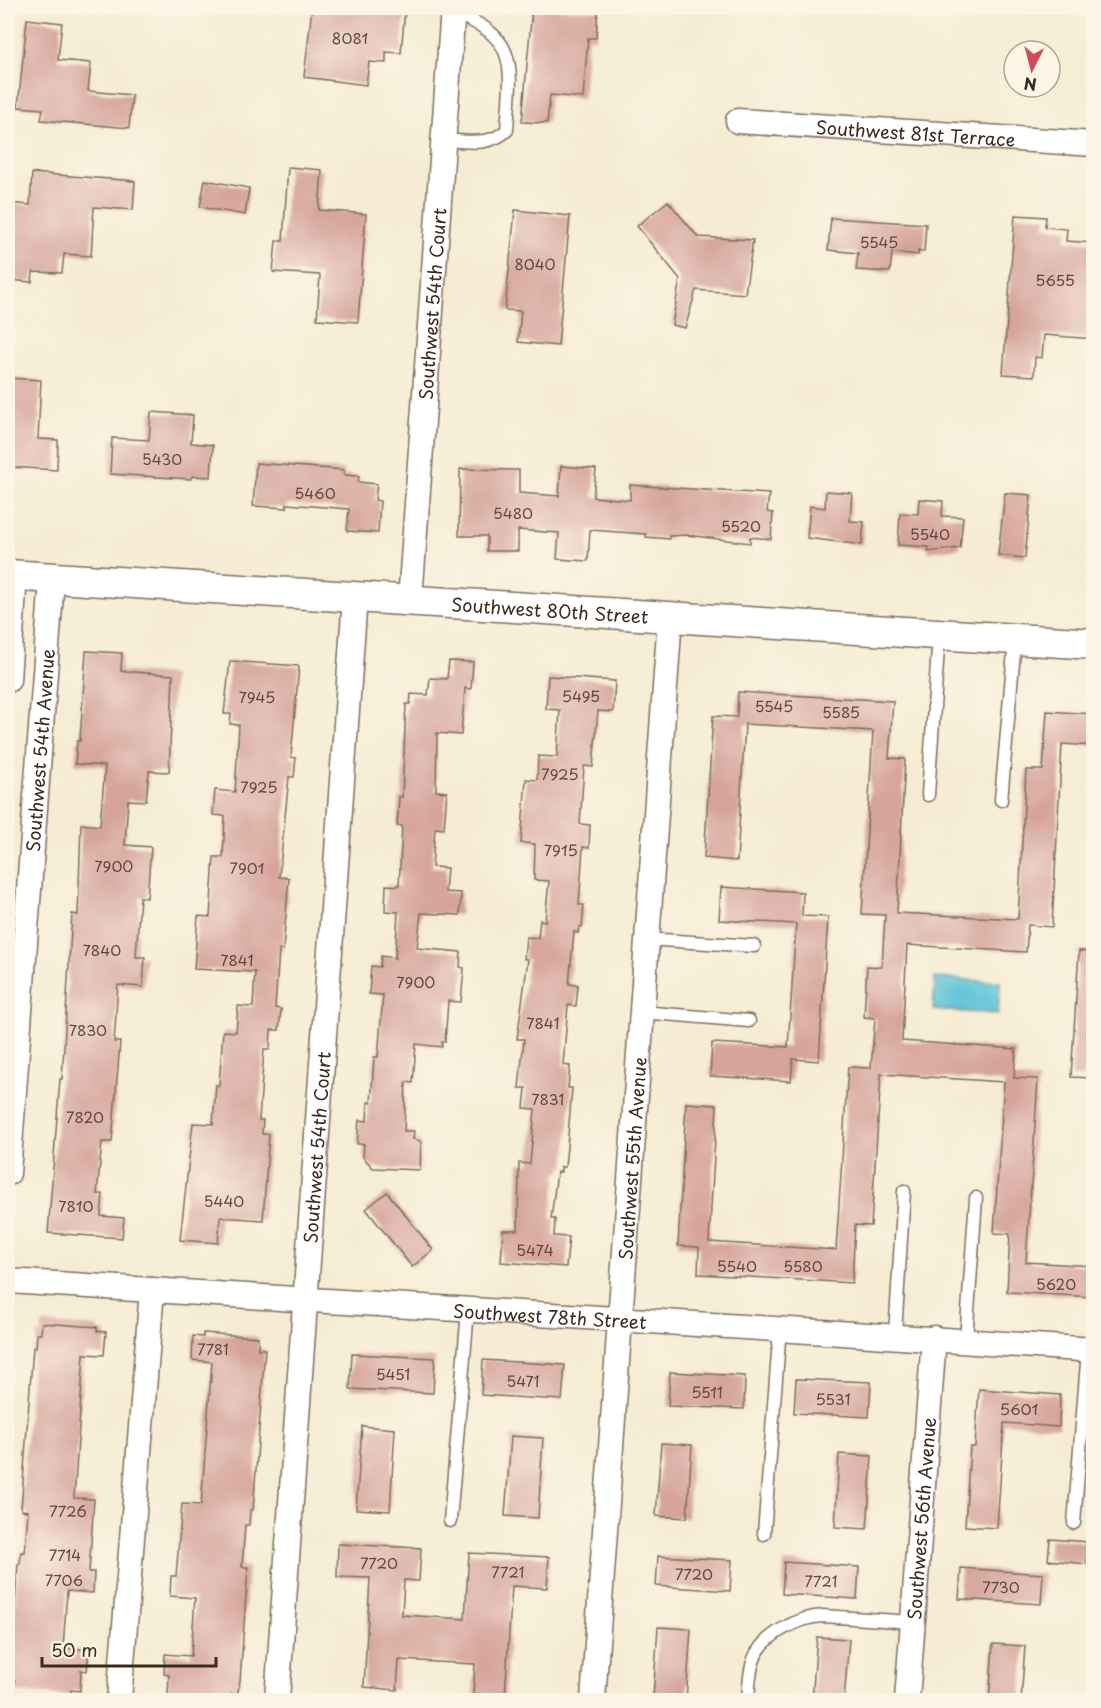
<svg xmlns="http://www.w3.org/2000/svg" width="1101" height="1708" font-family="'Playpen Sans',sans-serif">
	<rect width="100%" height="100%" fill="#fcf5e5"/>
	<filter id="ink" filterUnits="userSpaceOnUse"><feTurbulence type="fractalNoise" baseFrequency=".0167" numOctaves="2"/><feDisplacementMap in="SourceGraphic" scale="12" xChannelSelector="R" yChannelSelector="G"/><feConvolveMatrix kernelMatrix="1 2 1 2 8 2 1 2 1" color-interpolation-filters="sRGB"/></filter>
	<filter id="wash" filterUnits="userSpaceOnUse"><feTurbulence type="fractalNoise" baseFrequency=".008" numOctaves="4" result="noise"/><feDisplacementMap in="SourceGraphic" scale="24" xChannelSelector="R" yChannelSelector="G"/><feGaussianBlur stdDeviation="1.35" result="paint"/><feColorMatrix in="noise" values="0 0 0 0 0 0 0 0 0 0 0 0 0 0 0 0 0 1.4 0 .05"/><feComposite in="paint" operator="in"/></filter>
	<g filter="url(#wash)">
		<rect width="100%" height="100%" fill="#f5ecd3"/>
		<!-- water -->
		<polygon fill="#5cc3d8" stroke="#4c767b" stroke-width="1.5" points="935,978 1000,982 998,1014 933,1010"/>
		<g id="blocks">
			<!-- building -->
			<g fill="#d6a49c">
				<polygon points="312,8 405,9 401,53 386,52 386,63 369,62 366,85 304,77"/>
				<polygon points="532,8 598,10 596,38 588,38 583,98 550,95 547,123 522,122"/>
				<polygon points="27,19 62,23 58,60 91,63 88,91 132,95 129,128 41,120 43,109 18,107"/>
				<polygon points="288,167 322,170 319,210 366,214 358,322 317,319 320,275 273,272 276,241 283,241"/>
				<polygon points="32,173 135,181 133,210 94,207 91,256 64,254 62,273 33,272 32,282 8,280 8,203 30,205"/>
				<polygon points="205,180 249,188 245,215 200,207"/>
				<polygon points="668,201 698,237 753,240 745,294 696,290 685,328 672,325 680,279 637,226"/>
				<polygon points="515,210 570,216 558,346 518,342 521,311 505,310"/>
				<polygon points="1015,215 1046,217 1045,227 1067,229 1066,241 1094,243 1094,339 1044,335 1042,358 1035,357 1034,376 1003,374"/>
				<polygon points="831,218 926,224 924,252 918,251 918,255 892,252 890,272 856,270 858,253 828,250"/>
				<polygon points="8,378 41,380 38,439 58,440 57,470 8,467"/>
				<polygon points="151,412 193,415 191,443 213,445 211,477 192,476 191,479 110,474 112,438 149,440"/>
				<polygon points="256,463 344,470 344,475 359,476 358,482 377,484 375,500 380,501 378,533 347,531 349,509 287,504 287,508 253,506"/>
				<polygon points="561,466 596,469 593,497 630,500 630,485 769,494 767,512 773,513 771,539 750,537 750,543 687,535 669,536 669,539 646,537 646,534 590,530 588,561 557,559 559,533 518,530 518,551 487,551 487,536 459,536 460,469 519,470 519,493 559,496"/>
				<polygon points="826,491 852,493 850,521 864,522 862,545 807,538 810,506 825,508"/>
				<polygon points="1005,493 1031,495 1025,558 998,555"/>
				<polygon points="919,499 943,501 942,516 963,517 960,548 928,552 929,547 898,545 900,513 918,514"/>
				<polygon points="86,651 122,653 121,671 173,675 169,772 149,771 146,801 128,800 125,845 151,847 147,898 140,897 136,957 145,957 143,987 118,985 114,1042 120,1042 112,1142 102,1142 97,1194 103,1194 101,1216 124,1218 122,1238 48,1233 60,1079 62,1079 72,914 78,915 81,824 100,826 105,766 75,764 77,741 80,741"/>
				<polygon points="230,661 299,666 291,757 296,758 294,777 289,777 279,877 289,878 283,950 279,950 275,1008 281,1009 279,1030 271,1030 270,1049 264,1049 259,1120 263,1120 262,1134 269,1134 263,1220 220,1217 218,1243 180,1240 193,1123 213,1124 216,1085 219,1086 223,1031 236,1032 238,1006 253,1007 255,972 194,969 198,916 210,917 214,857 223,857 225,816 213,815 215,790 235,792 239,725 230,724 231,714 224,714"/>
				<polygon points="449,661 473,662 471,689 465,688 461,735 437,733 436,791 447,792 444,829 435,828 432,867 447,868 445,892 461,893 460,915 421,913 417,948 461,952 460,967 464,968 461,1002 448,1001 445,1042 442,1042 442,1047 416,1044 413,1083 406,1082 404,1131 414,1131 413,1139 421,1141 420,1170 373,1168 363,1157 364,1144 357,1144 359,1120 367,1121 368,1102 371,1103 374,1057 378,1057 383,995 369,994 371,966 380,967 381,956 395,958 398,912 385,911 386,885 399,886 402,826 397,826 399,797 402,797 406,704 410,704 411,694 428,695 430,678 447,679"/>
				<polygon points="548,676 615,681 613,712 598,711 593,767 584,766 580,824 590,825 589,848 583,847 579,905 584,905 582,927 579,927 578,933 574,932 569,984 578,985 576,1006 568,1005 563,1065 570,1066 568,1088 572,1088 567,1147 565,1167 561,1167 561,1172 557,1172 551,1219 555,1219 554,1236 569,1237 566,1267 501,1262 503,1230 518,1230 519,1163 530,1164 535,1109 524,1108 526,1088 519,1088 524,1039 517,1039 528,959 524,959 526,937 538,938 540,920 545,921 549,881 534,880 535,844 521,843 526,779 537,780 538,756 557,757 560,710 546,709"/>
				<polygon points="738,692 893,701 889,758 905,759 897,913 1018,919 1026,770 1043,770 1047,711 1094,714 1094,746 1062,744 1052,927 1028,925 1026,952 907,945 902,1041 1016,1049 1014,1078 1038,1079 1026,1262 1094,1266 1094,1297 1007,1292 1010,1234 994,1233 1004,1082 881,1074 871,1226 855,1225 852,1283 698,1274 699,1247 678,1246 686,1103 717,1105 709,1242 836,1250 848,1067 871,1068 875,1018 864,1017 867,966 882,967 885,915 862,914 873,731 745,724 737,861 704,858 713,716 737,717"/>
				<polygon points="721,887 803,892 802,916 828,917 819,1061 793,1059 791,1081 710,1076 712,1043 788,1047 796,924 719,920"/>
				<polygon points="1079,951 1094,951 1094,1078 1071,1077"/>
				<polygon points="387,1192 433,1250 412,1267 366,1209"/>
				<polygon points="42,1323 97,1327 97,1331 106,1332 104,1355 84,1354 74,1498 94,1499 89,1572 94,1572 93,1593 67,1591 63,1648 89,1650 87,1671 81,1670 80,1691 71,1690 70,1696 14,1692 15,1680 9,1680 18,1564 20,1564 21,1552 25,1552 28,1511 21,1510 33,1347 36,1347 37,1334 41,1334"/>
				<polygon points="203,1333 258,1337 258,1349 265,1349 253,1510 250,1510 249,1525 245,1525 242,1567 248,1567 240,1681 237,1695 232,1694 232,1701 176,1701 177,1697 168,1697 169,1675 164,1674 165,1654 191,1656 195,1598 170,1596 171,1576 176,1576 182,1504 201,1505 212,1362 192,1360 193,1336 203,1337"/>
				<polygon points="352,1354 435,1358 433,1393 350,1389"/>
				<polygon points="483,1360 565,1365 562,1400 481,1395"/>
				<polygon points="670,1372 745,1376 744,1409 668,1406"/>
				<polygon points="796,1379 871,1382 869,1417 794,1413"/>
				<polygon points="979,1389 1060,1395 1059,1427 1004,1423 997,1528 965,1526 970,1447 975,1447"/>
				<polygon points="362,1426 395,1429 390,1511 356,1509"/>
				<polygon points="511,1436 543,1438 538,1518 505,1516"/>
				<polygon points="661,1443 692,1445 687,1518 656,1516"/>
				<polygon points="839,1454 872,1456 867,1529 835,1527"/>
				<polygon points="1050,1539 1089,1542 1087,1564 1048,1560"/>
				<polygon points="338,1544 421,1548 419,1581 404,1580 402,1615 465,1619 469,1553 549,1557 547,1588 512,1586 505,1697 473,1695 475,1664 399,1660 397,1690 364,1687 370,1578 337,1577"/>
				<polygon points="658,1556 732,1560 730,1591 656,1586"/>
				<polygon points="784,1562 859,1567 857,1599 782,1594"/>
				<polygon points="961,1568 1043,1574 1041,1604 959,1599"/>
				<polygon points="658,1627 691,1629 686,1701 653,1699"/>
				<polygon points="817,1637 849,1639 844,1701 812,1701"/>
				<polygon points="993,1644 1025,1646 1021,1701 989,1701"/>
			</g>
		</g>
	</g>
	<g filter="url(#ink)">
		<use href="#blocks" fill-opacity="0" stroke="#7c6e5d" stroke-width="1.5"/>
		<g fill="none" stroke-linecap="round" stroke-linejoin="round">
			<defs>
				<g id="service">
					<path d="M444 140C467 141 489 147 507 130 511 68 521 37 453 13"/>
					<polyline points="928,795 939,634"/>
					<polyline points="1001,800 1015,640"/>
					<polyline points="646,939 754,946"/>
					<polyline points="641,1012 749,1021"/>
					<polyline points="895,1335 904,1191"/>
					<polyline points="966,1340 976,1198"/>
					<polyline points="450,1521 468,1310"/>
					<polyline points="1074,1523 1088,1350"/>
					<polyline points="764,1534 780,1327"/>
					<path d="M748 1700C749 1687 749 1671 754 1659 763 1635 799 1617 823 1616L912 1622"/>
				</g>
				<g id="minor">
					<path id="s1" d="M738 121 1094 144"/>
					<path id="s2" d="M410 600 453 8"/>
					<polyline points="8,680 15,576"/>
					<path id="s3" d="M8 1173 52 579"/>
					<path id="s4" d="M8 1281C369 1307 732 1324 1094 1350"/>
					<polyline points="119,1700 152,1290"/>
					<path id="s5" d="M277 1700 355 597"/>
					<path id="s6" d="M593 1700 670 617"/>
					<path id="s7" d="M907 1700 934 1338"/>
				</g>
				<g id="tertiary">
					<path id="s8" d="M8 575 1094 644"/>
				</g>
			</defs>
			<!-- service casing -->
			<use href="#service" stroke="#7c6e5d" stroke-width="15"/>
			<!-- minor casing -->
			<use href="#minor" stroke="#7c6e5d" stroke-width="27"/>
			<!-- tertiary casing -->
			<use href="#tertiary" stroke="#7c6e5d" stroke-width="33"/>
			<!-- service -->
			<use href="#service" stroke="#fff" stroke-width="12"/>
			<!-- minor -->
			<use href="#minor" stroke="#fff" stroke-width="24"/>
			<!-- tertiary -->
			<use href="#tertiary" stroke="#fff" stroke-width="30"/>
		</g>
	</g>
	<g text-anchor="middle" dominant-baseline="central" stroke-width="4.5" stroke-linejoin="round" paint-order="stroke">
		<!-- number labels -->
		<g font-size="15" fill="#62483e">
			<text x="350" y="37">8081</text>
			<text x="879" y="241">5545</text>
			<text x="535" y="263">8040</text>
			<text x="1055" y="279">5655</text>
			<text x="162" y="458">5430</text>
			<text x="315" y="492">5460</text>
			<text x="513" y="512">5480</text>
			<text x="741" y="525">5520</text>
			<text x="930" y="533">5540</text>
			<text x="581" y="695">5495</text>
			<text x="257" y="696">7945</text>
			<text x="774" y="705">5545</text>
			<text x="841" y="711">5585</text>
			<text x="560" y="773">7925</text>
			<text x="259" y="786">7925</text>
			<text x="561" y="849">7915</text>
			<text x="114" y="865">7900</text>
			<text x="247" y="867">7901</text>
			<text x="102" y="949">7840</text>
			<text x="237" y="959">7841</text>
			<text x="416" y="981">7900</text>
			<text x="543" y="1022">7841</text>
			<text x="88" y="1029">7830</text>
			<text x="548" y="1098">7831</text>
			<text x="85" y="1116">7820</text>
			<text x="224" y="1200">5440</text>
			<text x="76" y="1205">7810</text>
			<text x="535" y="1249">5474</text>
			<text x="737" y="1265">5540</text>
			<text x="803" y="1265">5580</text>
			<text x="1056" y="1283">5620</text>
			<text x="213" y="1348">7781</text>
			<text x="393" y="1373">5451</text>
			<text x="523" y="1380">5471</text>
			<text x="707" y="1391">5511</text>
			<text x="833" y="1398">5531</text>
			<text x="1019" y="1408">5601</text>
			<text x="68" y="1510">7726</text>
			<text x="65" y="1554">7714</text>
			<text x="379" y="1562">7720</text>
			<text x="508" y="1571">7721</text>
			<text x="694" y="1573">7720</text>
			<text x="64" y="1579">7706</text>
			<text x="821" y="1580">7721</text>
			<text x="1001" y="1586">7730</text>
		</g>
		<!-- street labels -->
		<g font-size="18" fill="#3b2a1e" stroke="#fcf5e5">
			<text stroke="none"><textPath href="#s1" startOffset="178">Southwest 81st Terrace</textPath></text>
			<text stroke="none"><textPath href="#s2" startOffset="297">Southwest 54th Court</textPath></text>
			<text stroke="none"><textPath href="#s8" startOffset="543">Southwest 80th Street</textPath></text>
			<text stroke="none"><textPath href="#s3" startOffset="424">Southwest 54th Avenue</textPath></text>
			<text stroke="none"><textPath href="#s5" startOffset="554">Southwest 54th Court</textPath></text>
			<text stroke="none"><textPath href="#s6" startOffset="543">Southwest 55th Avenue</textPath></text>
			<text stroke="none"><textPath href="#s4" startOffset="543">Southwest 78th Street</textPath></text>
			<text stroke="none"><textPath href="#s7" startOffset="182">Southwest 56th Avenue</textPath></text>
		</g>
	</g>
	<!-- margin -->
	<rect width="1101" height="1708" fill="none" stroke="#fcf5e5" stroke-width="30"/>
	<!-- north arrow -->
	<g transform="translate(1032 69) rotate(186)"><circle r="28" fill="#fcf5e5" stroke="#afa495" stroke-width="1.5"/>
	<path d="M0-4.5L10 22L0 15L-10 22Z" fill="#d1495b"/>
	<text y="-9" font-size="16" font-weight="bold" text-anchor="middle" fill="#3b2a1e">N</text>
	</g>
	<!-- scale -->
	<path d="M42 1657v9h174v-9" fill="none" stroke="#3b2a1e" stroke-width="3"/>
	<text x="51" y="1657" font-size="18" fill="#3b2a1e" stroke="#fcf5e5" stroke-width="4.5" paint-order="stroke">50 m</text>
</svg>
